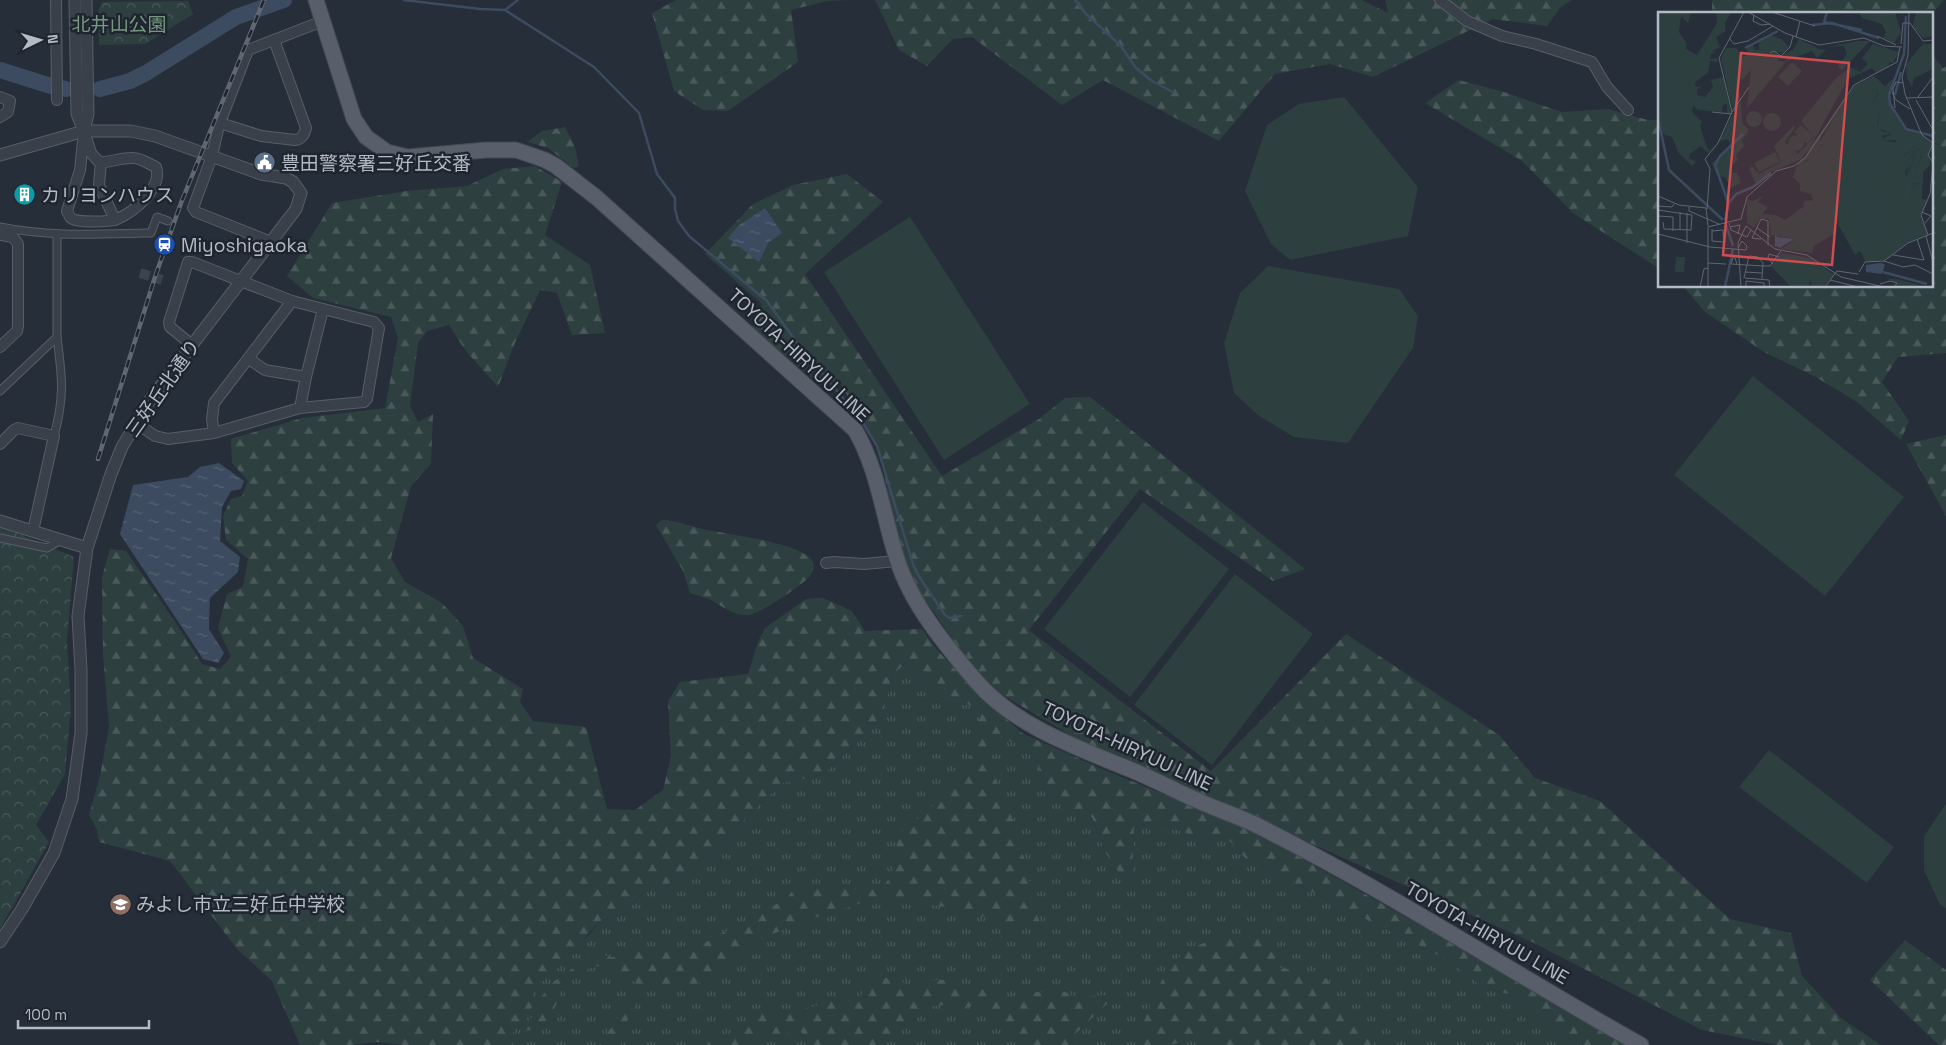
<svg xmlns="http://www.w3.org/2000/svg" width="1946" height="1045" font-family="'Space Grotesk','Noto Sans JP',sans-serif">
	<defs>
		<pattern id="grass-tufts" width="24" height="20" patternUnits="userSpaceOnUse" patternTransform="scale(1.25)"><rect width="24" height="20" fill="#2e3f40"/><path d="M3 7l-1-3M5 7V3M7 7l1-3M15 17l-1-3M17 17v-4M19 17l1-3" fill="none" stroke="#4a595a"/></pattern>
		<pattern id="forest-firs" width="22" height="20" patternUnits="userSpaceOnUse" patternTransform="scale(1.25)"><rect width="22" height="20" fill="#2e3f40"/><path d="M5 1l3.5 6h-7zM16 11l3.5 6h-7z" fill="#4a595a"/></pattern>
		<pattern id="park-crowns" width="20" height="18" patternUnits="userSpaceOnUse" patternTransform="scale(1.25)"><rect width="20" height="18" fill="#2e3f40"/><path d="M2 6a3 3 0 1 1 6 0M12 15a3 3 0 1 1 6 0" fill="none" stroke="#4a595a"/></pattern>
		<pattern id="water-ripples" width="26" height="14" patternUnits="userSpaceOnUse" patternTransform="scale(1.25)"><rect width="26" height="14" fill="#3d4b60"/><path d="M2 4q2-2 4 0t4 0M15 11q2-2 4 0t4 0" fill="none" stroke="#576375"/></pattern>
	</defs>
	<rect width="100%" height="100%" fill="#262e39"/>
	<!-- grass -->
	<polygon fill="url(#grass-tufts)" points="906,663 927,681 934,701 971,705 1036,759 1045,789 1068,810 1092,817 1105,852 1132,876 1134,828 1153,821 1202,839 1226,836 1246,859 1446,959 1485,988 1508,994 1579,1045 448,1045 589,935 600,921 625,913 642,894 675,881 725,838 782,783 823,775 882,717 892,675"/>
	<!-- forest -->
	<g fill="url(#forest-firs)">
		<polygon points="676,0 851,0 827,1 791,10 798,62 728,111 703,110 674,91 652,13"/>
		<polygon points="875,0 1362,0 1388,13 1385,0 1572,0 1560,8 1547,26 1493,19 1373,77 1330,64 1275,74 1219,141 1103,80 1062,105 972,37 953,39 927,66 899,50"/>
		<polygon points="1712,0 1944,0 1932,14 1712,14"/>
		<polygon points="1932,55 1943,68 1946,67 1946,353 1898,357 1882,382 1909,421 1901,440 1857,402 1814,376 1764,352 1705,312 1683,286 1932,286"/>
		<polygon points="1459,80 1504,92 1561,112 1608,109 1648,120 1660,120 1660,269 1573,213 1522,161 1425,103"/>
		<polygon points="565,127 575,147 579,166 574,168 548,148 527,142 542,131"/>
		<path d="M535 166 562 182 545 235 590 265 605 333 572 335 557 293 540 290 514 345 498 387 465 350 449 325 427 331 418 343 410 406 418 422 433 414 431 464 411 486 391 558 405 582 442 603 463 626 473 658 523 689 520 702 533 721 586 727 607 809 635 810 663 790 671 756 668 701 680 682 748 674 758 642 765 628 806 599 823 598 852 611 865 631 922 629 938 651 980 695 1022 733 1102 769 1256 832 1630 1045H1579L1508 994 1485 988 1446 959 1246 859 1226 837 1202 839 1153 821 1134 828 1132 876 1127 884 1105 852 1092 817 1068 811 1045 789 1036 759 1014 742 994 738 984 752 986 764 1007 799 1031 886 1039 924 1005 923 969 912 894 897 868 901 804 921 770 935 748 948 705 981 683 988 658 990 637 984 619 972 597 966 574 973 563 985 556 1005 549 1018 534 1030 520 1031 535 1013 539 1000 553 982 588 958 600 953C622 967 639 940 661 949 666 951 670 955 675 958L684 955 720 934 738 926 787 898 797 884C826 884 854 889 882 888 898 869 898 859 896 836L920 817 966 776 980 715 971 705 934 701 927 681 906 663 892 675 882 717 823 775 782 783 725 838 675 881 642 894 625 913 600 921 554 972 539 984 532 997V1007L513 1033V1045H404L377 1042 350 1045H300L272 981 237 949 170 861 99 842 97 830 89 815 100 776 109 727 103 654 102 577 110 549 126 551 174 620 202 664 220 669 231 657 218 628 227 594 243 587 248 559 226 540 223 516 231 499 242 496 248 481 232 463 231 439 302 418 385 408 398 338 391 317 313 298 287 276 332 203 407 191 467 186 503 169Z"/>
		<polygon points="847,174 883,202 805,274 942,476 1039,419 1065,398 1090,397 1305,569 1273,581 1140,489 1029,630 1211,771 1346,634 1499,735 1535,778 1600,801 1730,919 1791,933 1802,976 1842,1019 1881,1045 1778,1045 1702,1030 1534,943 1079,740 994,690 963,654 914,584 896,530 878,445 839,382 813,379 753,328 762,304 705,254 753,204 793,185"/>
		<polygon points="1946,435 1946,516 1906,444"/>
		<path d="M662 520C676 520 689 526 703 529 724 534 805 543 813 562 815 567 813 572 810 576 803 585 761 613 749 615 733 617 721 604 708 599 702 596 696 595 690 593L683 571 656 525Z"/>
		<path d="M1257 934 1272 949 1280 968 1303 971 1327 979 1344 1012 1364 1023 1374 1034V1045H1212L1202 1036 1170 1045H1136C1145 1018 1161 967 1187 951 1206 939 1235 935 1257 934Z"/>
		<polygon points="1905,940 1946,970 1946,1045 1939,1045 1870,980"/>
		<path d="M878 977 901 980 908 987 922 982 948 979 958 987 989 984 1008 997 1034 992 1063 991 1076 997 1107 995 1111 1000 1075 1034V1045H1021L1018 1034 1004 1031 997 1018 988 1007 975 1005 962 1009 949 1004 929 1007 886 1037 883 1045H812L800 1031 765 1038 752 1045H709V1042C721 1040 735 1034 745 1027 749 1025 751 1019 755 1016 768 1008 787 1013 801 1010 822 1005 837 995 860 998L867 983Z"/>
		<polygon points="631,997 636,1006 623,1028 621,1045 599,1045 619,1017"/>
	</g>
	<!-- park -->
	<g fill="url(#park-crowns)">
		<polygon points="188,1 193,14 145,44 99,45 98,11 102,2"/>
		<polygon points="0,526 74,557 67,641 71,708 65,774 36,825 49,842 0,929"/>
	</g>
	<!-- pitch -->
	<g fill="#2e3f40">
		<polygon points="1344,97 1418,187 1408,236 1290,260 1271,244 1245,191 1267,125 1299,104"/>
		<polygon points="910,217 1030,404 944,460 824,272"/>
		<polygon points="1268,266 1399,289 1418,316 1413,348 1348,443 1294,437 1259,416 1234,393 1224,343 1240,293"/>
		<polygon points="1753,376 1904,497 1825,596 1674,475"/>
		<polygon points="1143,502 1229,569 1130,697 1044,629"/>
		<polygon points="1235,574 1313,634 1212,765 1134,705"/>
		<polygon points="1769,750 1894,847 1867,883 1739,787"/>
		<polygon points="1946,804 1946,908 1940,905 1924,870 1924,836"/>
	</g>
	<!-- water -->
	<g fill="url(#water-ripples)">
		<polygon points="765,208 782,233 768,243 759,262 728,238 739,225"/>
		<polygon points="219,463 244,481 241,489 231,491 222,507 220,541 240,557 238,572 210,598 209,629 224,653 218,663 203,659 120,534 133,485 188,477 200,467"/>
	</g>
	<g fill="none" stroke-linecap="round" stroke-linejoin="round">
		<!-- stream -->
		<g stroke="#3d4b60" stroke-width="2.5">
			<polyline points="404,0 480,9 505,10 594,67 639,113 657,174 675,198 675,209 678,221 689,236 767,301 800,347 860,418 877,446 913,564 918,575 945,615 949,618 961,616"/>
			<polyline points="1075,0 1086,14 1120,45 1136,68 1152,81 1173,92"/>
			<polyline points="505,10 518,0"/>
		</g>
		<!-- river -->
		<g stroke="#3d4b60" stroke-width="16">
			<polyline points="0,70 51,86 66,89"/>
			<polyline points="100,89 130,81 146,73 236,17 284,0"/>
		</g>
		<!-- minor-tunnel -->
		<polyline stroke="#3b434e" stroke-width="10" stroke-dasharray="10 5" stroke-linecap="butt" points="140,273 162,280"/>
		<defs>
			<g id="pedestrian">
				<path d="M0 227C49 237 97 234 147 233H151L157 217 168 221"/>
				<polyline points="0,391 57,337 57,234"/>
				<path d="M54 436C65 396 62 376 57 337"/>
				<polyline points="0,538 47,548 61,540"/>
			</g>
			<g id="minor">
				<polyline points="56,0 57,100"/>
				<polyline points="1440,0 1467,21 1502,36 1536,44 1592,62 1607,87 1628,110"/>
				<polyline points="0,97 10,101 8,112 0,117"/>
				<path d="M220 123 261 136 295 140C302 139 304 135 306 128L274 40"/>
				<path d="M84 131 91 153 99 162C111 163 121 157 133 158 141 158 149 164 156 167 163 188 134 212 117 219 110 222 76 223 71 218 70 218 68 212 67 211L80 170Z"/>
				<polyline points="101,162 99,185 115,220"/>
				<polyline points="0,235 13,237 18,244 18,326 17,331 0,347"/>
				<polyline points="271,242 196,212 193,208 212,156 219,125 248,50 323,21"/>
				<polyline points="249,359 265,370 306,377"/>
				<polyline points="300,408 306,377 323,309"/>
				<polyline points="136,423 155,436 168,439 214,433 300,408 364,402 367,399 379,328 374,322 292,301 192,262 188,262 169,322 170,327 192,345"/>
				<polyline points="214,433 212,419 214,403 292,301"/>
				<polyline points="0,444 14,430 18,428 54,436 33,531"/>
				<polyline points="826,563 834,562 864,564 897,561"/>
			</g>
			<g id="tertiary">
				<polyline points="75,0 77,114 84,131"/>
				<polyline points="84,131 88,114 86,0"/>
				<polyline points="0,155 84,131 131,131 155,136 261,174 286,178 293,182 301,193 296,209 150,400 122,447 111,474 87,548 78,616 81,670 81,733 72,799 54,853 22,909 0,942"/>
				<polyline points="0,521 87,548"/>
			</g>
			<path id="primary" d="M316 0 354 119 366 137 387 152 408 157 486 150H516L525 153 545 160 556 166 597 198 855 430C878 469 883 516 897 559 911 604 946 646 976 681 1013 725 1078 748 1129 769 1154 779 1177 792 1201 802 1223 812 1247 819 1268 831 1396 896 1516 975 1641 1045"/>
		</defs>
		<!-- pedestrian casing -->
		<use href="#pedestrian" stroke="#585e68" stroke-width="9"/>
		<!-- minor casing -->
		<use href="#minor" stroke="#585e68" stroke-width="12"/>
		<!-- tertiary casing -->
		<use href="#tertiary" stroke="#585e68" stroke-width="13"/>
		<!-- primary casing -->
		<use href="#primary" stroke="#434953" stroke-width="17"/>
		<!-- pedestrian -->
		<use href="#pedestrian" stroke="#39404a" stroke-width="7"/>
		<!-- minor -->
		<use href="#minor" stroke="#39404a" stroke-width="10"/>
		<!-- tertiary -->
		<use href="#tertiary" stroke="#39404a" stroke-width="11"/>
		<!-- primary -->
		<use href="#primary" stroke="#585f6a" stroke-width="15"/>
		<defs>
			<polyline id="rail" points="98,459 155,277 181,203 264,0"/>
		</defs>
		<!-- rail casing -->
		<use href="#rail" stroke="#606774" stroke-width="4.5"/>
		<!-- rail -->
		<use href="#rail" stroke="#1f252f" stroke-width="2.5" stroke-dasharray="8" stroke-linecap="butt"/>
	</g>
	<!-- icons -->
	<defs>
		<symbol id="civic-disc" viewBox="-11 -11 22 22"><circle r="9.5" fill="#5c6f8a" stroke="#1f252f"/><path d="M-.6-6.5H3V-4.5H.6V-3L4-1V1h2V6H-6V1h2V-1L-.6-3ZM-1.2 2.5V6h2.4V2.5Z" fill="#fff"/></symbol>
		<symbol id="building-disc" viewBox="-11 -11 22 22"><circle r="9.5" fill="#0f9aa8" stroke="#1f252f"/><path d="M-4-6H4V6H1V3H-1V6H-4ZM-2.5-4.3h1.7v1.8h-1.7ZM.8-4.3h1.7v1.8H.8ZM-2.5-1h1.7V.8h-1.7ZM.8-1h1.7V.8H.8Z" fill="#fff"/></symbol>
		<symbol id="station-disc" viewBox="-11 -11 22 22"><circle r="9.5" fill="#1a4fb4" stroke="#1f252f"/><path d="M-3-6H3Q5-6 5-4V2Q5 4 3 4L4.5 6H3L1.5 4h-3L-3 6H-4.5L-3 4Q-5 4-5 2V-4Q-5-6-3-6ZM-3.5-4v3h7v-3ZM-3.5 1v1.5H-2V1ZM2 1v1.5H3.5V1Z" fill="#fff"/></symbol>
		<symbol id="school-disc" viewBox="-11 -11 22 22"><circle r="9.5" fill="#8d6e63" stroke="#1f252f"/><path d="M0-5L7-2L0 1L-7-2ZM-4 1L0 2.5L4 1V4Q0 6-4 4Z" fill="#fff"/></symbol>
	</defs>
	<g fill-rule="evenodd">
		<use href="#civic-disc" x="252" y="150" width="25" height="25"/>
		<use href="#building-disc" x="12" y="182" width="25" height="25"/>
		<use href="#station-disc" x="152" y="232" width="25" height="25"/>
		<use href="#school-disc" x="108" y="892" width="25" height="25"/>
	</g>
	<g text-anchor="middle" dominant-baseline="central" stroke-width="5" stroke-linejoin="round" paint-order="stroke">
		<!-- park labels -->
		<g font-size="19" fill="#769880" stroke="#1f252f">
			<text x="119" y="24">北井山公園</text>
		</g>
		<!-- poi labels -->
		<g font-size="19" fill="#b5bbc5" stroke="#1f252f" text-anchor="start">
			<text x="281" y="163">豊田警察署三好丘交番</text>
			<text x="41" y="195">カリヨンハウス</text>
			<text x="181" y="245">Miyoshigaoka</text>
			<text x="136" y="904">みよし市立三好丘中学校</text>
		</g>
		<!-- street labels -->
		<g font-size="19" fill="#b5bbc5" stroke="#1f252f">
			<text transform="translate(799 355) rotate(43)">TOYOTA-HIRYUU LINE</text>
			<text transform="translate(163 388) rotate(-55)">三好丘北通り</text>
			<text transform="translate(1127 746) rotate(25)">TOYOTA-HIRYUU LINE</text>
			<text transform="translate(1487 933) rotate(30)">TOYOTA-HIRYUU LINE</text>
		</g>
	</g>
	<!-- overview -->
	<g transform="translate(1658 12)">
		<rect width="275" height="275" fill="#262e39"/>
		<path d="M0 0H13L21 34 22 49 32 62V126L11 124 3 103 0 90ZM210 74 218 76 220 81 215 90 222 103 219 113 224 119 234 122 223 124 226 129 248 131 250 133 243 137 247 143 257 134 252 153 247 159 248 165 255 150 257 138 265 137 251 186 259 171 264 172V187L270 188 262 203 270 222 250 230 228 248 208 250 202 239 197 243 163 181 142 155 166 134 161 131 182 96 200 77Z" fill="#2e3f40"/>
		<path d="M11 0H33L30 11 23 4 21 20 29 32 28 37 39 43 59 11 58 0 73 1 67 11 68 19 58 25 62 35 54 39 58 41 53 42 52 47 59 46 60 50 52 49 50 61 37 70 38 75 45 74 39 77V83L47 85 55 75 53 68 65 65 73 101H69V92L65 93 64 100 40 98 35 93 34 100 44 110 42 114 49 136 52 138 58 132 50 141 43 134 32 142 31 146 38 150 34 154 20 140 14 125 2 121 1 113 0 90 10 118 22 124 24 102 28 124 31 123 32 63 23 58 25 55 21 59 23 54 13 51 6 59 8 69 4 72 7 76 0 67V59L8 53 0 51V47L7 51 9 48 0 38 9 43 14 37 11 30 0 27V18L12 26 0 4 9 8ZM201 0H237L243 21 236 31 225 26 228 21 224 12 204 6ZM258 0H275V24L265 26 255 14ZM112 23 123 27 131 35 125 41 118 40 120 49 128 50 89 96 93 58 84 68 80 66 85 112 91 118 84 129 86 134 78 143 80 148 73 153V161H79L83 171 72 176 68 166 59 163 54 151 73 135 70 127 62 129 74 104 79 100H76L72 87 63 46 68 36H78L86 45 90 42 89 36 95 33 97 38H101V27ZM141 27 161 37 168 38 159 46 154 39 129 49 126 42 135 38ZM199 29H212L184 58 180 54 189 42 186 34 169 35ZM215 32 241 40 235 51 231 50V53L219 61 214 56 190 67 146 146 113 160 98 173 91 157 94 154 101 162 123 150 116 134 136 113 137 116 127 130 140 142 156 125 143 109 178 66 193 55 202 60 210 52 204 46ZM265 32H275V57L256 66 254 75 249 66 248 52ZM216 64 227 74 236 66 231 85 237 103 249 118 262 122 274 131 270 141 272 153 265 160V172L258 171 256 185 251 186 265 137 257 138 255 150 247 164 257 134 244 145 243 137 248 131 242 134 237 128 223 129 222 123 226 126 234 122 219 116 222 103 214 92 220 82 218 76 200 77 163 124 162 133 167 134 151 147 171 144 167 159 174 182 172 193 179 200 192 229 178 210V221L156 234 154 241 123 237 137 227 113 223 111 207 102 206 96 216 89 211V187L95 189 105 184 100 190 110 195 104 202 117 203 127 208 145 195 146 189 155 188 153 182 142 179V172L135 165 139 153 197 73ZM148 148 165 160 164 169 174 197 153 165 143 156ZM11 72 16 88 15 96 11 93 13 100 21 97 22 99 15 102 19 111V122L9 90 0 85V79L4 86 9 84ZM208 81 195 101 191 115 187 102 199 94 201 87ZM187 110 191 118 184 131 188 132 194 122 196 131 191 133V136L208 146 175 129 174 121ZM207 115 211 123 206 132 211 134 198 129 201 128 200 116ZM219 132 232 135V139H243L236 166 227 139 221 141 220 150 225 157 218 166 202 165 181 154 214 161 210 136ZM179 137 188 144 179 150 181 161 228 186 227 188 185 164 199 182 184 168 180 170 181 176 198 194 185 185 175 161ZM201 184 212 187 227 202 232 200 229 188 234 192 233 210 219 237 211 225 204 226 208 241 196 209 218 222 223 215 199 199 202 197 211 206 226 213 229 206 219 203ZM229 266 243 268 269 275H237L239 272Z" fill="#2e3f40" fill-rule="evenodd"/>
		<path d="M124 241 153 246 176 263 165 275H153V266L151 275H133L113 254Z" fill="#2e3f40"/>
		<path d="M134 50 144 59 130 74 120 65ZM88 107a8 8 0 1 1 16 0a8 8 0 1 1-16 0ZM105 110a9 9 0 1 1 18 0a9 9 0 1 1-18 0ZM143 113 156 124 149 132 136 120ZM130 131a8 8 0 1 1 16 0a8 8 0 1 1-16 0ZM117 140 122 150 101 160 96 151ZM18 245H27L26 260H17Z" fill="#2e3f40"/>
		<path d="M117 223 120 225 136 227 122 236 117 234ZM222 251 227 252 224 262 208 260V253Z" fill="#3d4b60"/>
		<path fill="none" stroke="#3d4b60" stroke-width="2.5" d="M169 0 166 10 204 18M248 4 246 42 231 83 232 92 248 117 275 124M154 13 174 11 221 26M87 36 120 19M237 83 243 60M0 106 11 158 65 208M70 190 57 153 62 144 85 122M67 208 71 191 78 182 95 175 113 161M67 210 75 234M225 260 269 272M67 275 75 237"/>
		<path fill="none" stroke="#5f6671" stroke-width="1" d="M90 0 127 21 161 33 206 26 226 34 244 35M114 0 157 14M251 0 250 43 244 65 247 82 264 123 275 131M96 3 95 9 103 13 112 12M219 24 238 33M138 25 142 9M72 27 76 32 90 29 115 14M243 32 245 11H252L265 29 275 28M112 41 116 39 123 44 132 35 135 24M234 80 238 88 252 97M260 85 275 65M248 86 275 85M258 88 275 118M237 96 235 77 238 70 245 71M54 100 74 102M74 100 91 75M275 131 270 143 275 151M0 184 21 193 48 196 50 214M0 194 14 195 16 192M31 195V199L61 212M49 197 52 157 47 147 60 131 74 100 61 46 86 0M0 198 34 203 33 218 6 217 5 210M22 200V218M264 200 273 204 267 211M29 201V231M0 204 15 205V219M71 211 73 218 89 225 93 218M72 215 82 213 80 222M99 216 112 225M54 217V229L66 230M54 219 65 218 66 236M0 222 52 235 88 238 89 234 84 229 80 236M270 223 263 203 272 182 275 153M268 224 275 250M103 227 94 226 103 207 110 209V233M235 243 266 248 259 227M226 249 245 255 257 253 275 262M50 251 68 252M79 252 76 243 73 252 105 254H112L123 239M115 252 110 246 111 242 121 245M87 260 104 261M201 260 207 250 226 249 250 231 275 221M86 266 91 244 100 245 105 251 104 267M87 266 111 268 112 275M172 268 200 275M222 272 232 269 239 271 236 275M42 275 46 257 50 256M50 275V215L83 207 89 185 118 159 136 154 147 146 196 73 239 50 242 35M83 275 80 231 88 214 117 237 149 243 183 265 226 275M88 275V269L106 271V275M167 275 179 259 200 262"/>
		<path fill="#ce4d4f" fill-opacity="0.15" stroke="#ce4d4f" stroke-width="2.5" d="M83 41 191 51 174 253 65 243Z"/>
		<rect width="275" height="275" fill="none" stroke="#b5bbc5" stroke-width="2.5"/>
	</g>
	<!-- north arrow -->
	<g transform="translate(40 40) rotate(85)" stroke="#1f252f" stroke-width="4" paint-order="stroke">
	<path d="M0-4L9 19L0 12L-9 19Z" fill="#b5bbc5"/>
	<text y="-8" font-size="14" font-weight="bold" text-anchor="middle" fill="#b5bbc5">N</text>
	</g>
	<!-- scale -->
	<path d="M18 1020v8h131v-8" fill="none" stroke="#b5bbc5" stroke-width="2.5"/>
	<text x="25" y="1020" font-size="15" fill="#b5bbc5" stroke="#1f252f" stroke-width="4" paint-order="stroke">100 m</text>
</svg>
